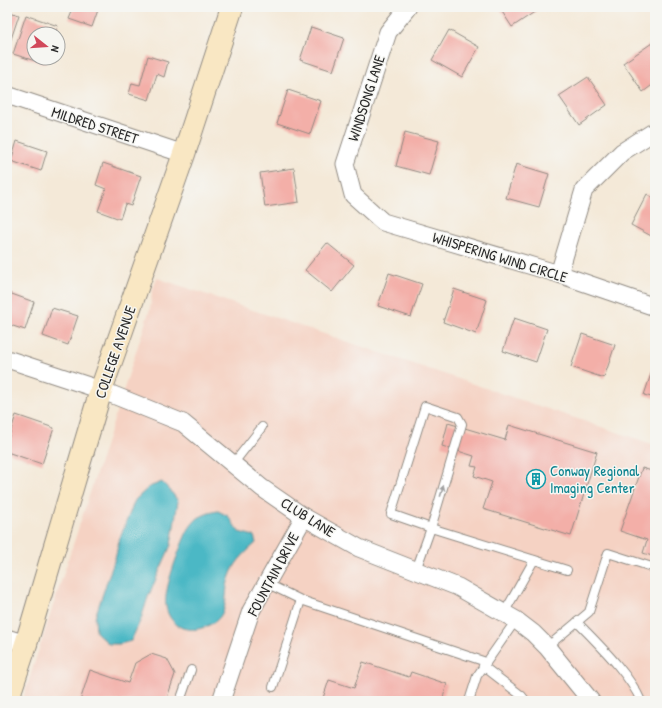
<svg xmlns="http://www.w3.org/2000/svg" width="662" height="708" font-family="'Patrick Hand',sans-serif">
	<rect width="100%" height="100%" fill="#f6f6f2"/>
	<filter id="ink" filterUnits="userSpaceOnUse"><feTurbulence type="fractalNoise" baseFrequency=".025" numOctaves="2"/><feDisplacementMap in="SourceGraphic" scale="8" xChannelSelector="R" yChannelSelector="G"/><feConvolveMatrix kernelMatrix="1 2 1 2 8 2 1 2 1" color-interpolation-filters="sRGB"/></filter>
	<filter id="wash" filterUnits="userSpaceOnUse"><feTurbulence type="fractalNoise" baseFrequency=".012" numOctaves="4" result="noise"/><feDisplacementMap in="SourceGraphic" scale="16" xChannelSelector="R" yChannelSelector="G"/><feGaussianBlur stdDeviation="0.9" result="paint"/><feColorMatrix in="noise" values="0 0 0 0 0 0 0 0 0 0 0 0 0 0 0 0 0 1.4 0 .05"/><feComposite in="paint" operator="in"/></filter>
	<g filter="url(#wash)">
		<rect width="100%" height="100%" fill="#f4e9d8"/>
		<!-- built -->
		<polygon fill="#f5d2c3" points="157,278 655,445 655,701 22,701 150,309 152,292"/>
		<!-- water -->
		<g fill="#4bb8c5" stroke="#3b7278">
			<polygon points="162,482 170,490 178,501 171,545 148,597 141,619 131,641 120,644 109,644 96,632 95,617 116,555 119,540 135,500 149,487"/>
			<path d="M218 511 228 516 239 532 254 536 256 543C247 551 237 560 232 571 230 576 228 581 227 586 225 603 227 618 207 626 200 629 195 630 187 629 176 628 167 616 166 606 163 590 180 547 187 532 189 528 194 521 198 518 205 514 211 512 218 511Z"/>
		</g>
		<g id="blocks">
			<!-- building -->
			<g fill="#f3afa8">
				<polygon points="74,7 99,7 92,27 69,19"/>
				<polygon points="499,7 542,7 512,27"/>
				<polygon points="7,11 19,15 7,51"/>
				<polygon points="26,15 58,26 55,34 34,34 34,58 47,58 45,64 13,54"/>
				<polygon points="311,27 344,38 333,71 300,60"/>
				<polygon points="449,30 479,47 462,77 432,60"/>
				<polygon points="652,43 655,48 655,83 643,92 623,63"/>
				<polygon points="148,56 168,62 164,77 157,74 149,100 129,94 132,83 140,85"/>
				<polygon points="588,77 607,105 579,125 559,96"/>
				<polygon points="288,90 321,101 310,134 277,123"/>
				<polygon points="405,132 439,141 429,175 396,166"/>
				<polygon points="17,141 47,151 41,171 11,161"/>
				<polygon points="103,163 141,176 131,206 125,204 120,219 98,211 106,189 96,185"/>
				<polygon points="516,164 549,174 539,207 506,198"/>
				<polygon points="294,168 299,202 265,207 260,173"/>
				<polygon points="647,194 655,199 655,238 631,225"/>
				<polygon points="327,243 354,265 332,292 305,270"/>
				<polygon points="389,273 422,284 411,317 378,306"/>
				<polygon points="454,289 487,300 476,334 443,322"/>
				<polygon points="9,293 34,302 25,330 7,324 7,299"/>
				<polygon points="52,308 78,316 68,345 43,336"/>
				<polygon points="514,318 547,329 536,362 503,351"/>
				<polygon points="582,334 615,345 604,378 571,367"/>
				<polygon points="655,362 655,398 644,395"/>
				<polygon points="16,415 54,428 42,464 7,452 7,442"/>
				<polygon points="448,423 505,440 509,425 597,452 571,536 483,509 492,482 474,476 477,467 471,466 474,456 442,446"/>
				<polygon points="642,468 655,472 655,557 643,553 647,540 620,531"/>
				<polygon points="151,654 167,659 175,674 166,701 80,701 90,670 128,683 135,663"/>
				<polygon points="363,662 409,677 411,672 447,684 442,701 322,701 329,680 354,688"/>
			</g>
		</g>
	</g>
	<g filter="url(#ink)">
		<use href="#blocks" fill-opacity="0" stroke="#908a82" stroke-width="1"/>
		<g fill="none" stroke-linecap="round" stroke-linejoin="round">
			<defs>
				<g id="lane">
					<polyline points="233,464 262,427"/>
					<polyline points="416,570 431,528 462,424 458,417 425,406 391,514 431,528 567,570"/>
					<polyline points="266,583 301,600 486,662"/>
					<polyline points="504,613 534,560"/>
					<path d="M577 622C598 644 629 673 641 701"/>
					<polyline points="547,647 589,612 608,553 655,568"/>
					<polyline points="483,666 522,696 526,701"/>
					<polyline points="273,687 301,600"/>
					<polyline points="180,701 191,670"/>
					<polyline points="469,701 477,676 516,620"/>
				</g>
				<g id="street">
					<polyline points="408,7 388,32 345,164 353,195 383,222 559,274 655,307"/>
					<polyline points="7,95 184,154"/>
					<polyline points="559,274 584,190 622,152 655,131"/>
					<polyline points="7,359 101,390 183,423 262,488 304,517 359,548 458,587 516,620 533,633 547,647 591,701"/>
					<polyline points="7,638 26,644"/>
					<polyline points="221,701 251,611 304,517"/>
				</g>
				<polyline id="secondary" points="7,701 26,644 101,390 184,154 232,7"/>
			</defs>
			<!-- lane casing -->
			<use href="#lane" stroke="#908a82" stroke-width="10"/>
			<!-- street casing -->
			<use href="#street" stroke="#908a82" stroke-width="19"/>
			<!-- secondary casing -->
			<use href="#secondary" stroke="#908a82" stroke-width="24"/>
			<!-- lane -->
			<use href="#lane" stroke="#fff" stroke-width="8"/>
			<!-- street -->
			<use href="#street" stroke="#fff" stroke-width="17"/>
			<!-- secondary -->
			<use href="#secondary" stroke="#f9e7c3" stroke-width="22"/>
		</g>
		<!-- one-way arrows -->
		<defs><path id="oneway-solid" d="M-6-.8H1V-3.2L6.5 0L1 3.2V.8H-6Z"/></defs>
		<use fill="#a0a0a0" href="#oneway-solid" transform="translate(442 491) rotate(-73)"/>
	</g>
	<!-- icons -->
	<defs>
		<symbol id="building-ring" viewBox="-11 -11 22 22"><circle r="9.5" fill="#f6f6f2" stroke="#0f9aa8" stroke-width="1.5"/><path d="M-4-6H4V6H1V3H-1V6H-4ZM-2.5-4.3h1.7v1.8h-1.7ZM.8-4.3h1.7v1.8H.8ZM-2.5-1h1.7V.8h-1.7ZM.8-1h1.7V.8H.8Z" fill="#0f9aa8"/></symbol>
	</defs>
	<g fill-rule="evenodd">
		<use href="#building-ring" x="525" y="468" width="22" height="22"/>
	</g>
	<g text-anchor="middle" dominant-baseline="central" stroke-width="3" stroke-linejoin="round" paint-order="stroke">
		<!-- street labels -->
		<g font-size="15" fill="#2b2b2b" stroke="#f6f6f2">
			<text transform="translate(366 98) rotate(-72)">WINDSONG LANE</text>
			<text transform="translate(95 125) rotate(18)">MILDRED STREET</text>
			<text transform="translate(500 257) rotate(17)">WHISPERING WIND CIRCLE</text>
			<text transform="translate(115 352) rotate(-71)">COLLEGE AVENUE</text>
			<text transform="translate(308 517) rotate(32)">CLUB LANE</text>
			<text transform="translate(273 574) rotate(-62)">FOUNTAIN DRIVE</text>
		</g>
		<!-- culture labels -->
		<g font-size="15" fill="#0d838f" stroke="#f6f6f2" text-anchor="start">
			<text x="550" y="470">Conway Regional<tspan x="550" dy="17">Imaging Center</tspan></text>
		</g>
	</g>
	<!-- margin -->
	<rect width="662" height="708" fill="none" stroke="#f6f6f2" stroke-width="24"/>
	<!-- north arrow -->
	<g transform="translate(46 46) rotate(107)"><circle r="19" fill="#f6f6f2" stroke="#a5a5a2"/>
	<path d="M0-3L7 15L0 10L-7 15Z" fill="#d1495b"/>
	<text y="-6" font-size="11" font-weight="bold" text-anchor="middle" fill="#2b2b2b">N</text>
	</g>
</svg>
